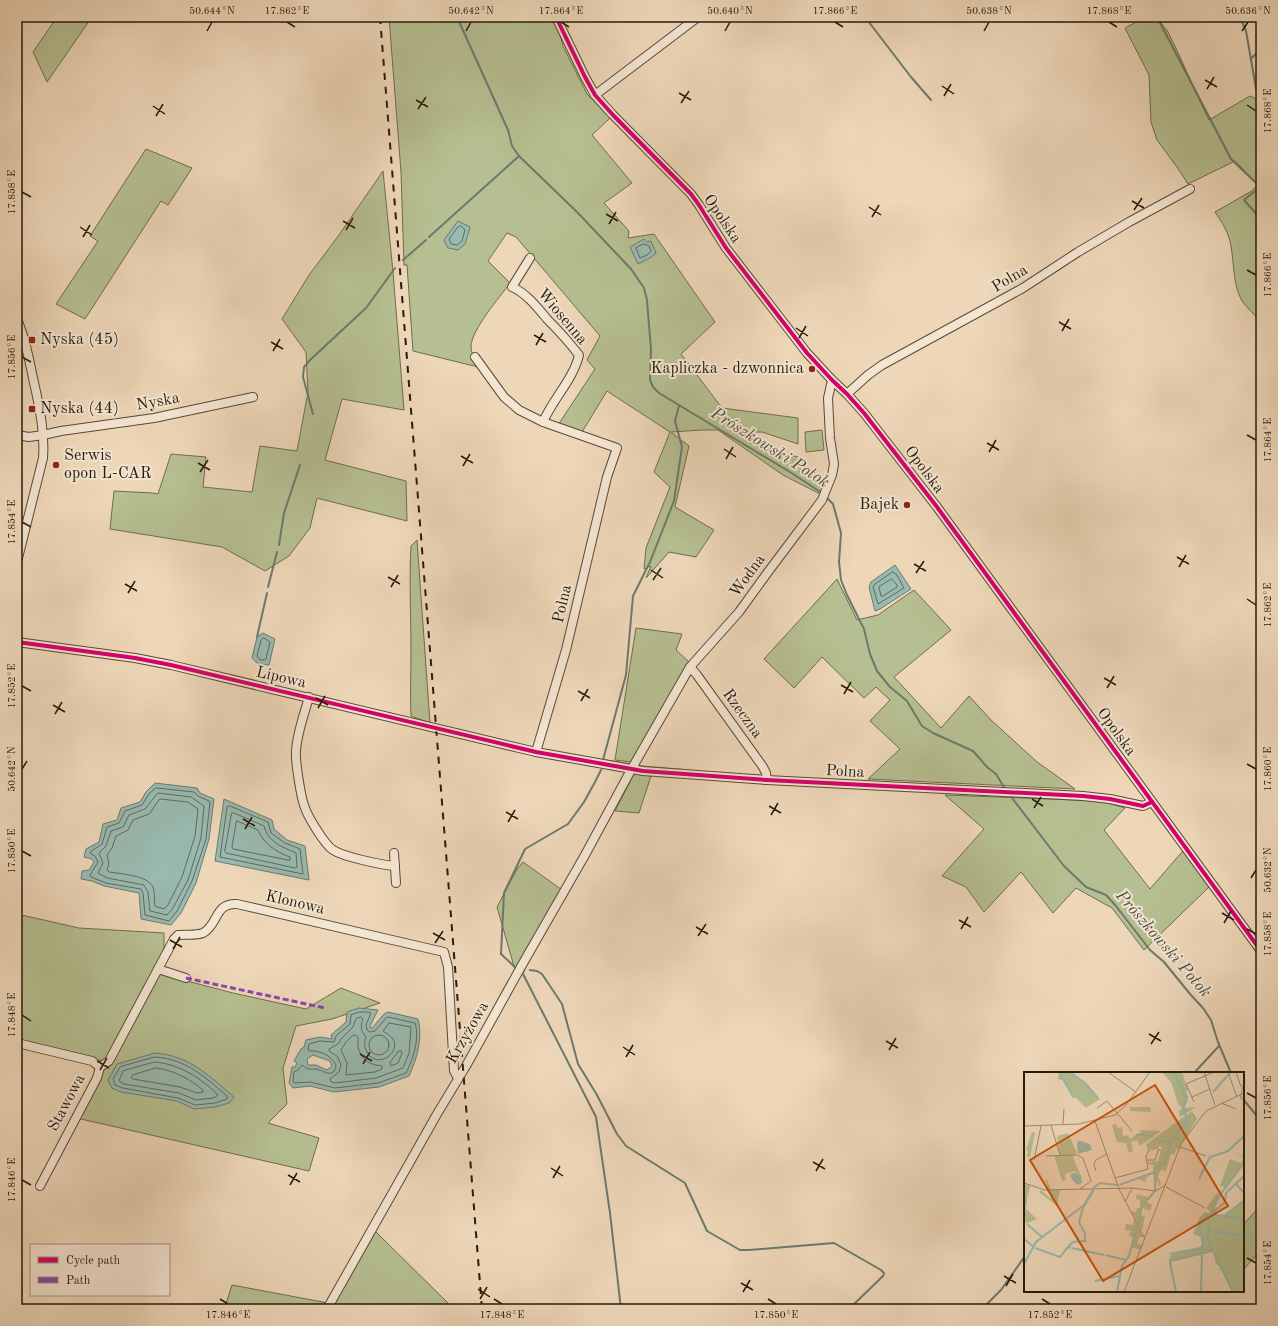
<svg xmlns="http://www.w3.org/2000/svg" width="1278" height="1326" font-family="'Old Standard TT',serif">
	<rect width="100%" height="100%" fill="#eed7b9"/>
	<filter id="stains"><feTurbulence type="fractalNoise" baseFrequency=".005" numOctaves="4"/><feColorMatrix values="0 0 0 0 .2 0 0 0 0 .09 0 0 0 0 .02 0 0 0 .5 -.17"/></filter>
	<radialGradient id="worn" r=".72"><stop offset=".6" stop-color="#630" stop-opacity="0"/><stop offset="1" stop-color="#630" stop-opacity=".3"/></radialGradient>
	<!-- green -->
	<g fill="#b6bf91" stroke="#6e6d4e">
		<polygon points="57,17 92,17 47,82 33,52"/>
		<path d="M389 17H555L563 46 587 94 610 118 592 135 632 183 604 203 629 231 628 238 654 234 715 322 681 354 722 408 798 418V444L762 432H746L763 450 799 457 823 487 820 494 783 475 718 430H703L671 432 689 446 675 507 714 530 696 557 669 552 646 578 651 566 644 569 646 548 670 487 654 472 670 432 607 391 582 432 558 425 595 369 587 360 600 336 516 237 507 233 488 261 510 283C500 297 471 330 471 347 471 353 476 361 478 367L413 351 407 265H404L401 172Z"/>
		<path d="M1146 17H1157C1160 23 1165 27 1168 32 1183 61 1194 91 1209 120L1250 96 1261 101V188L1235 161 1188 184 1177 167 1157 140 1151 122 1149 75 1125 28Z"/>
		<polygon points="146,149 192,168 168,205 161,201 85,319 56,304 98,241 90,236"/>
		<polygon points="383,171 393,272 404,410 342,399 325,460 406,481 407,521 317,498 310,528 289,556 265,571 222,547 110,529 114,491 153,493 158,494 171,454 206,457 203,487 252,492 260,446 297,451 308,392 306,352 282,319 309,275 339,235"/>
		<path d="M1257 186 1261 189V322C1255 315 1247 308 1242 301 1233 285 1234 263 1231 246 1229 233 1222 222 1215 212L1250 192Z"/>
		<polygon points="822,430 824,450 806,452 805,432"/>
		<path d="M417 540 430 723 411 716C410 695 411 673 411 651 411 616 409 581 411 546Z"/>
		<polygon points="837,579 857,620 878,615 914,590 951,630 894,677 941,728 969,696 991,720 1037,762 1075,789 868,779 900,749 870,721 890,700 876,687 864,698 822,657 794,688 764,659"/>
		<polygon points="636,628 682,634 676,650 689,662 631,762 615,760"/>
		<polygon points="634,774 651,776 639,813 615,811"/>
		<polygon points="945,795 1101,801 1125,808 1104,830 1150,889 1181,853 1184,851 1210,886 1144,950 1112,908 1076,888 1053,913 1021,872 984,912 966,887 942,876 984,829"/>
		<polygon points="523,862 562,890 515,970 497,907 517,869"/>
		<polygon points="17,914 79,928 164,933 164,975 233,993 306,1009 341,988 380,1003 332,1019 296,1026 283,1068 287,1104 268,1123 319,1138 309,1171 72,1117 101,1061 17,1040 17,1031 20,1019 17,1018"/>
		<polygon points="1261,1205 1261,1250 1243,1270 1243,1225"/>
		<polygon points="375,1231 454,1309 330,1309"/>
		<polygon points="232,1285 328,1303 324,1309 241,1309 225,1307"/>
	</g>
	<!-- water -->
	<g fill="#99bab0" stroke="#6b7a6e" fill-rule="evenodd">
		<polygon points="458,221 470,227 465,244 458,250 448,248 444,240"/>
		<polygon points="644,239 647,242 651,241 656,253 650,258 638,264 630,247"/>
		<polygon points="895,565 911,589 880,609 875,611 869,587 871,582"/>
		<polygon points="263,633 275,639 269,665 258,664 252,658 257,637"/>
		<polygon points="155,783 197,788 200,793 214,799 209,839 196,883 181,913 171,925 141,919 139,893 104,886 92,881 81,879 82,871 89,870 94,862 92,859 84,857 86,849 99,842 103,824 117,820 121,808 140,802 146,792"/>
		<polygon points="224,799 272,820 274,829 287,840 305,846 309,880 215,861"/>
		<path d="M359 1008 378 1010 370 1026V1028H372L384 1014 388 1012 418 1019C423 1039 417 1058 409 1076L379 1087 334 1092 310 1086 293 1088 289 1083 292 1067H295L297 1063 294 1061 301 1049 304 1047 306 1040 320 1037 332 1039 331 1035 346 1022 347 1012ZM313 1055 330 1061 332 1066 327 1070 316 1065H308L307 1059Z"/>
		<path d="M155 1053C190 1056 208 1075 234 1097L229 1103 215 1107 194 1109 177 1101 121 1092 112 1088 108 1080 117 1064Z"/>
	</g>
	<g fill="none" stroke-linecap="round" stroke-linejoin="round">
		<!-- shore -->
		<g stroke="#606a5e" stroke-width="1">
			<polygon points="461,226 465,230 462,241 457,245 451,244 449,239 458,227"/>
			<polygon points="644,244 649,246 651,251 647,255 640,258 636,248"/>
			<polygon points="893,572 897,575 904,588 878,604 873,587 874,585"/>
			<polygon points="892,579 897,585 897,587 883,596 881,596 879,587"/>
			<polygon points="264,638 270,642 266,659 265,660 260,660 257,656 261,640"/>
			<polygon points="156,788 194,792 198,796 209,801 210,802 206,839 192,881 177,911 169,921 145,915 143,893 141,889 106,883 91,877 90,875 98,862 95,856 91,854 90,852 102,844 107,827 119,823 125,811 142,805 149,794"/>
			<polygon points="158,793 191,797 204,806 201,838 188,880 173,908 167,915 150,911 148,892 144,885 107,878 98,873 103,863 99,853 106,846 111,831 123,827 129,815 145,809"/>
			<path d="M160 799 188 802 198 809 195 836 182 877 168 905 164 909 155 906C154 900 155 893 153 887 147 875 121 874 109 872L107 870 109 863 107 855 112 848 116 836 128 830 133 820 149 814Z"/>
			<polygon points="230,806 268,822 271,833 285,843 300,849 303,874 220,857 227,807"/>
			<path d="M232 813H234L264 826C269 843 281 846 296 853L297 867 295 868 226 853 225 852Z"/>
			<path d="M237 821 258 830C263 843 276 852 290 857V860H288L233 849 232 847 236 823Z"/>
			<path d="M360 1012H368L371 1013 366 1025 367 1030 370 1032 375 1031 386 1018 388 1017 415 1023C420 1039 413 1059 406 1073L378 1083 335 1088 310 1082 294 1083 293 1081 294 1072 298 1070 302 1065C303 1066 305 1067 306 1068 309 1070 313 1069 316 1069 323 1070 334 1080 336 1065 331 1055 319 1050 309 1051L308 1049 309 1044 320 1041 334 1042 336 1036 350 1024 351 1015Z"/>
			<path d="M361 1017 363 1019C360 1027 361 1031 366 1037 364 1043 364 1046 367 1052 377 1070 401 1053 393 1039 390 1035 386 1033 383 1031L389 1023 411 1027 409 1053 403 1068 376 1078 335 1083 331 1082 330 1079 339 1072 341 1065 337 1056 329 1051V1049L338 1044 341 1039 353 1027 356 1019Z"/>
			<path d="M354 1035H356C360 1039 357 1042 358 1047 361 1060 370 1065 382 1066V1069L375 1072 346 1075 347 1063 341 1050 346 1042Z"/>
			<circle cx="379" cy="1045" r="10"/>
			<polygon points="399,1051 401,1051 402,1053 398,1063 391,1066 390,1063"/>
			<path d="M155 1057C186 1059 205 1077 227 1096V1099L215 1103 195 1105 178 1098 123 1088 115 1085 113 1079 120 1067Z"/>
			<path d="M155 1062C179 1064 201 1078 217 1094V1096L213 1098 196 1100 179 1093 124 1084 119 1081 123 1071Z"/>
			<path d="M156 1068C173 1070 190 1079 203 1090V1092L197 1093 180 1087 133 1079 131 1078 133 1075Z"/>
		</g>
		<!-- stream -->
		<g stroke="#6b7a6e" stroke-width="2">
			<polyline points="457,17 508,130 512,146 519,156 578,213 631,269 644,288 647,300 648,313 651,349 650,380 653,387 659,393 790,472 822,493"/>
			<polyline points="865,17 911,77 931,100"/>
			<polyline points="1157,17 1231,159 1256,183"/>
			<polyline points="1240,17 1246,31 1261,117"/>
			<polyline points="1251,59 1261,48"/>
			<polyline points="1260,187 1244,200 1261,219"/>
			<polyline points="429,237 519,156"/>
			<polyline points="403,260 426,240"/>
			<polyline points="313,414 303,377 304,367 310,360 366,308 395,268"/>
			<polyline points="825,496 833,504 841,533 839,562 841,580 847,595 864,629 870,654 877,671 890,687 907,701 922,726 933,733 973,751 987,767 996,774 1005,789"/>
			<polyline points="279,545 284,513 300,465"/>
			<polyline points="268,587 277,552"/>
			<polyline points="257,637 267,593"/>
			<polyline points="628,764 603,760 626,675 633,596 650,562 674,501 682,447 675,421 679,406"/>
			<polyline points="636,766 684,770"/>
			<polyline points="1009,794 1064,866 1086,887 1106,895 1116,906 1150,950 1164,962 1190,994 1203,1008 1211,1020 1218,1042 1231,1073"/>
			<polyline points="516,968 501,954 504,893 525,849 568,824 584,802 595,782 601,770"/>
			<polyline points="530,970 537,971 542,974 562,1004 578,1064 597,1095 617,1134 626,1146 685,1183 707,1231 740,1250 749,1250 834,1243 881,1270 884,1273 883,1276 849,1309"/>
			<polyline points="524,971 522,972 596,1117 610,1213 621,1309"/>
			<polyline points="1194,1073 1219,1046"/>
			<polyline points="1243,1099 1261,1121"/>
			<polyline points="982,1309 1001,1290 1025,1256"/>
		</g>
		<defs>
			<g id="minor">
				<polyline points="556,17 585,77 595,95 613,115 691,194 699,205 726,248 807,353 832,380 847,394 864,413 937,507 1261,951"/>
				<polyline points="595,95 698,17"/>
				<path d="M530 258 512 287C526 293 537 307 547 319 558 330 569 342 579 355 574 378 553 399 543 422"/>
				<path d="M17 319C25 338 29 358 33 378 39 405 45 431 43 458L17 562"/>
				<polyline points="475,357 504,397 519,410 543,422 617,448 607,477 566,650 536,752"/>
				<polyline points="847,394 868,375 882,365 1023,288 1078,252 1129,222 1190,189"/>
				<polyline points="17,435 29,437 43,435 61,431 154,418 253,397"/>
				<polyline points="17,642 135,658 171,665 536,752 643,771 767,780 1083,796 1110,799 1143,806 1152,802"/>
				<polyline points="690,667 697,675 763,767 766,773 767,780"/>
				<path d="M309 697C304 715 297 733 296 751 295 760 301 799 305 808 308 817 325 845 333 850 344 857 382 865 395 866"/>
				<polyline points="394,853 396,883"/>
				<polyline points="158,969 186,978"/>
				<polyline points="17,1043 92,1061 100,1067"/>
				<path d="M100 1067 109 1061 174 939 178 935C186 934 195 936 203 933 219 924 214 903 237 904L444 952 448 967 454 1071 458 1078"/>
				<polyline points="40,1186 97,1078 100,1067"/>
				<polyline points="17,1292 18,1293"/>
				<polyline points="327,1309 437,1114 466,1066 522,965 585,855 631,770 690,667 739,612 768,572 822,500 832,475 834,464 830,438 828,398 832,380"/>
			</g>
		</defs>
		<!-- minor casing -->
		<use href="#minor" stroke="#584a36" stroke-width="10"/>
		<!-- minor -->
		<use href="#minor" stroke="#f4e5d2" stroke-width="8"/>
		<!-- rail -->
		<polyline stroke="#261b0b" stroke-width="2" stroke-dasharray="7 7" stroke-linecap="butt" points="380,17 482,1309"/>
		<!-- quiet -->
		<polyline stroke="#8e44ad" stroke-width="3" stroke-dasharray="6 3" stroke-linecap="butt" points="186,978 325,1008"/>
		<defs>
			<g id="cycleway">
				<polyline points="556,17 585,77 595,95 613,115 691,194 699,205 726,248 807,353 832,380 847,394 864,413 937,507 1261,951"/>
				<polyline points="17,642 135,658 171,665 536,752 643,771 767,780 1083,796 1110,799 1143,806 1152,802"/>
			</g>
		</defs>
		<!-- cycleway casing -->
		<use href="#cycleway" stroke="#f4e5d2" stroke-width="6"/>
		<!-- cycleway -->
		<use href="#cycleway" stroke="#d6006c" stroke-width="4"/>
	</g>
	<!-- ticks -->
	<path fill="none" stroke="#261b0b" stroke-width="1.5" d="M287 22 295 27M561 22 569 27M835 22 843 27M1109 22 1117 27M207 31 212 22M466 31 471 22M725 31 730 22M984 31 989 22M1242 31 1248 22M1205 80 1217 87M942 86 954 94M1207 89 1214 77M679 93 691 100M944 96 951 84M416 100 428 107M681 103 689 91M1247 105 1256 111M153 106 165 114M418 109 426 97M156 116 163 104M22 192 31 197M1132 201 1144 208M869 207 881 215M1134 210 1142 198M606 214 618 221M872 217 879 205M343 221 355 228M609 224 616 212M80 227 92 235M346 230 353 218M83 237 90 225M1247 270 1256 275M1059 322 1071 329M796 328 808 336M1062 331 1069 319M534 335 546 342M799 338 806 326M271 342 283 349M536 345 543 333M273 351 280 339M22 357 31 362M1247 435 1256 440M987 443 999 450M724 449 736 457M989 452 996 440M461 456 473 463M726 459 733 447M198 463 210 470M463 466 470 454M200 472 208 460M22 522 31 527M1177 557 1189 564M914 564 926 571M1179 567 1186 555M651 570 663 578M916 573 924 561M388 577 400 584M653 580 661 568M125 584 137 591M391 587 398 575M128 593 135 581M1247 599 1256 605M1104 678 1116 685M841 685 853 692M22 686 31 691M1107 688 1114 676M578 691 590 698M844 694 851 682M316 698 328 705M581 701 588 689M53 705 65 712M318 708 325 696M55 714 62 702M1247 764 1256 769M22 769 27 761M1032 799 1043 806M769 806 781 813M1034 808 1041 797M506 812 518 819M771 815 778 803M243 819 255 826M508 822 515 810M245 829 252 817M22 851 31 856M1251 878 1256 870M1222 913 1234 920M959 920 971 927M1224 923 1231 911M696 927 708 934M961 929 968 917M1247 929 1256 934M433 933 445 940M698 936 706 924M170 940 182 947M435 943 443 931M173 949 180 937M22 1015 31 1021M1149 1034 1161 1041M886 1041 898 1048M1151 1044 1159 1032M623 1047 635 1055M889 1050 896 1038M360 1054 372 1061M626 1057 633 1045M97 1061 109 1068M363 1064 370 1052M100 1070 107 1058M1247 1093 1256 1098M813 1162 825 1169M551 1168 563 1176M816 1171 823 1159M288 1175 300 1182M553 1178 560 1166M22 1180 31 1185M290 1185 297 1173M1247 1258 1256 1263M1004 1276 1016 1283M741 1283 753 1290M1006 1286 1013 1274M478 1289 490 1297M743 1292 750 1280M220 1299 228 1304M480 1299 487 1287M494 1299 502 1304M768 1299 776 1304M1042 1299 1050 1304"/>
	<!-- markers -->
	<g fill="#8f2418" stroke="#f4e5d2" stroke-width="1.5">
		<rect x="28" y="336" width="8" height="8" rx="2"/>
		<circle cx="812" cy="369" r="4"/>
		<rect x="28" y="405" width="8" height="8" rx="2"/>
		<circle cx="56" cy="465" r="4"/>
		<circle cx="907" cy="505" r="4"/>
	</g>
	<g text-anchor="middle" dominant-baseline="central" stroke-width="4" stroke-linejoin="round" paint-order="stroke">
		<!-- street labels -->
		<g font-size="16" fill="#261b0b" stroke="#f4e5d2">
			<text transform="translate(722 219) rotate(56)">Opolska</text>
			<text transform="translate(1010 279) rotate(-31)">Polna</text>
			<text transform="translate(562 317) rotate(50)">Wiosenna</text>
			<text transform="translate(158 402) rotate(-10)">Nyska</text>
			<text transform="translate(924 470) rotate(53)">Opolska</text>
			<text transform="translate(748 576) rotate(-54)">Wodna</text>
			<text transform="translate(563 604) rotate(-77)">Polna</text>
			<text transform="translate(281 678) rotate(13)">Lipowa</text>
			<text transform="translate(742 714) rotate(54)">Rzeczna</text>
			<text transform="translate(1116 732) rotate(54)">Opolska</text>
			<text transform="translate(845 772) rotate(3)">Polna</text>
			<text transform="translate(295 903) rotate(13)">Klonowa</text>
			<text transform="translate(468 1033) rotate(-60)">Krzyżowa</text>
			<text transform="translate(67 1103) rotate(-62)">Stawowa</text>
		</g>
		<!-- poi labels -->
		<g font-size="16" fill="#261b0b" stroke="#f4e5d2" text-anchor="start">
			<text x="40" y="340">Nyska (45)</text>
			<text x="804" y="369" text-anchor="end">Kapliczka - dzwonnica</text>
			<text x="40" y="409">Nyska (44)</text>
			<text x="64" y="456">Serwis<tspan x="64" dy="18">opon L-CAR</tspan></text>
			<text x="899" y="505" text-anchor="end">Bajek</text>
		</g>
		<!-- water labels -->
		<g font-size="17" font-style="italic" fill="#484b3d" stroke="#f4e5d2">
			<text transform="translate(770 448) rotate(32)">Prószkowski Potok</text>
			<text transform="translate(1163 944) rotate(49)">Prószkowski Potok</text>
		</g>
	</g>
	<!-- overview -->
	<g transform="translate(1024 1072)">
		<rect width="220" height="220" fill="#eed7b9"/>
		<path d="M35 0H48L76 27 62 36 46 20 39 5 37 8 34 7ZM138 0H158L164 18 162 20 164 25 161 36 172 35 156 45 155 38 158 37 157 34H155L147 10ZM106 35H126L127 40 106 39ZM168 39 173 47 155 77H152L150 83 147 82 142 99 137 98 134 104 137 112 135 114 133 108 131 118 129 101 122 106V110L114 107 129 101V93L124 92 123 90 134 89 138 75 135 74 134 77 124 79 122 72ZM92 52 94 56 98 55 99 64 104 63 106 67 116 62 117 58 137 59 116 74 113 68 107 70 109 79 105 81 102 71 93 70 88 53ZM8 60 11 61 6 85H3L4 79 2 78ZM44 61 53 81 49 84 51 91 58 106 51 99 41 102 42 108 38 109 30 83H36L33 64ZM211 80 220 84V92L201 115 196 114 206 87 217 91 219 88 218 84ZM21 108H23L27 118H36L33 134 15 120 17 118 26 126 28 124 23 119 25 118ZM0 112 6 114 1 136 13 147 3 151 0 149ZM193 121 196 123 189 134 193 136V143L201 142 220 128V220H208L199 197 192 198 198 196 192 192 189 179 146 190 150 209H149L145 192 146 184 178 174 177 165 169 162 175 146 181 140 186 142V139L182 136ZM113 122 124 125 122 129 128 133 126 139 118 136 116 143 121 144 118 159 107 139 112 140 113 136H116V128L112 127ZM110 147 119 165H116L113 172 118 173 116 178 107 175 109 170V165L105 164 107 159 101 158 102 152 109 153Z" fill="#b6bf91"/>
		<path d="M56 69 66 72 68 78 54 82 53 70ZM51 101 57 104 58 111 53 113 47 106 46 102Z" fill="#99bab0"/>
		<path fill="none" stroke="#99bab0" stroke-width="2" d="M35 0 50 26M46 0 62 12 74 26M189 20 205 2M110 66 114 62 129 65M133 67 146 71M175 107 186 85 204 79 220 64M212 112 220 121M95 113 131 100M69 116 76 111 93 113M0 128 2 129 0 139M190 140 201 130 202 121 220 104M186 142 196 123 220 91M185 143 201 144 219 129M185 144 184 165 188 178M201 144 220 147M3 152 18 165M114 152 118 134 131 119 132 97 141 90 147 70 163 47 159 35 163 25 149 0M185 159 220 163M0 167 10 175M44 175 49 170 61 169V162L55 150 59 136 70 118M11 176 36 185 44 175 47 176M48 176 80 183M173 177H177L179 173 175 151 185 142M189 179 209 220M146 182 172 177M81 183 102 188M0 192 12 170 60 133 69 118M71 209 95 204M93 220 98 194 105 184 113 155M152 220 146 189 188 179M177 220 178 183"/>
		<path fill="none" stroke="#9e8c73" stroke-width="1" d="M84 0 112 20M180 0 191 33M207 0 205 3 213 25M212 0 217 15M220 9 217 23V27H220M168 25 186 17M170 30 162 12 190 0M197 31 212 37M73 36 83 29 108 59M71 49 95 117 121 167M27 53 36 83M39 53 40 37M0 54 55 52 91 43 102 33 126 0M156 75 182 84M22 84 53 83 59 86 67 109 56 117M10 88 17 54M123 88H131L134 78H137M72 99 70 93 72 88 83 82M91 106 124 97 122 85 125 78M0 111 21 118 108 116 131 119 142 113M142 115 181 136M101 130 108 116M100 220 157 72 182 39 220 21"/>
		<path fill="#cb500c" fill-opacity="0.15" stroke="#cb500c" stroke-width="2" d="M131 13 204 134 79 209 6 88Z"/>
		<rect width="220" height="220" fill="none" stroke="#261b0b" stroke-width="2"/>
	</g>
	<!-- margin -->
	<rect width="1278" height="1326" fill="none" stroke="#eed7b9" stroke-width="44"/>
	<!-- legend -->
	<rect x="30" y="1244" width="140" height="52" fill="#f4e5d2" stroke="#a29482"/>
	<rect x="38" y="1257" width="20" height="6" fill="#d6006c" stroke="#a29482"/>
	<text x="66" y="1264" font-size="12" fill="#261b0b">Cycle path</text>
	<rect x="38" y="1277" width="20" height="6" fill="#8e44ad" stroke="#a29482"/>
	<text x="66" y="1284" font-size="12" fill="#261b0b">Path</text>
	<rect x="22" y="22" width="1234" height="1282" fill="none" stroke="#261b0b" stroke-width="1.5"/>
	<g font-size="10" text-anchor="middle" fill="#261b0b">
		<text x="212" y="14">50.644°N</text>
		<text x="287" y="14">17.862°E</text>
		<text x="471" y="14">50.642°N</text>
		<text x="561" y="14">17.864°E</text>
		<text x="730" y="14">50.640°N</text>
		<text x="835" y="14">17.866°E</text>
		<text x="989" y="14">50.638°N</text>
		<text x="1109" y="14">17.868°E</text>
		<text x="1248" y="14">50.636°N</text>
		<text transform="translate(1267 111) rotate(-90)" y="4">17.868°E</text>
		<text transform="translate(11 192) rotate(-90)" y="4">17.858°E</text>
		<text transform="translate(1267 275) rotate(-90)" y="4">17.866°E</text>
		<text transform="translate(11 357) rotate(-90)" y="4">17.856°E</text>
		<text transform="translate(1267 440) rotate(-90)" y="4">17.864°E</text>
		<text transform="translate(11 522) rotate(-90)" y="4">17.854°E</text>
		<text transform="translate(1267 605) rotate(-90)" y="4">17.862°E</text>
		<text transform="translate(11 686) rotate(-90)" y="4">17.852°E</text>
		<text transform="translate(1267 769) rotate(-90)" y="4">17.860°E</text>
		<text transform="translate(11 769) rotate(-90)" y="4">50.642°N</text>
		<text transform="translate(11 851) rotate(-90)" y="4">17.850°E</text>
		<text transform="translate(1267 870) rotate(-90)" y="4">50.632°N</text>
		<text transform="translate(1267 934) rotate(-90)" y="4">17.858°E</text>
		<text transform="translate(11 1015) rotate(-90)" y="4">17.848°E</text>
		<text transform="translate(1267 1098) rotate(-90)" y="4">17.856°E</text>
		<text transform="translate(11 1180) rotate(-90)" y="4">17.846°E</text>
		<text transform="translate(1267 1263) rotate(-90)" y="4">17.854°E</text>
		<text x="228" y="1318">17.846°E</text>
		<text x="502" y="1318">17.848°E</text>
		<text x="776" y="1318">17.850°E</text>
		<text x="1050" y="1318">17.852°E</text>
	</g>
	<rect width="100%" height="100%" filter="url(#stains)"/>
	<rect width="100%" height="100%" fill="url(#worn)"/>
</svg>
